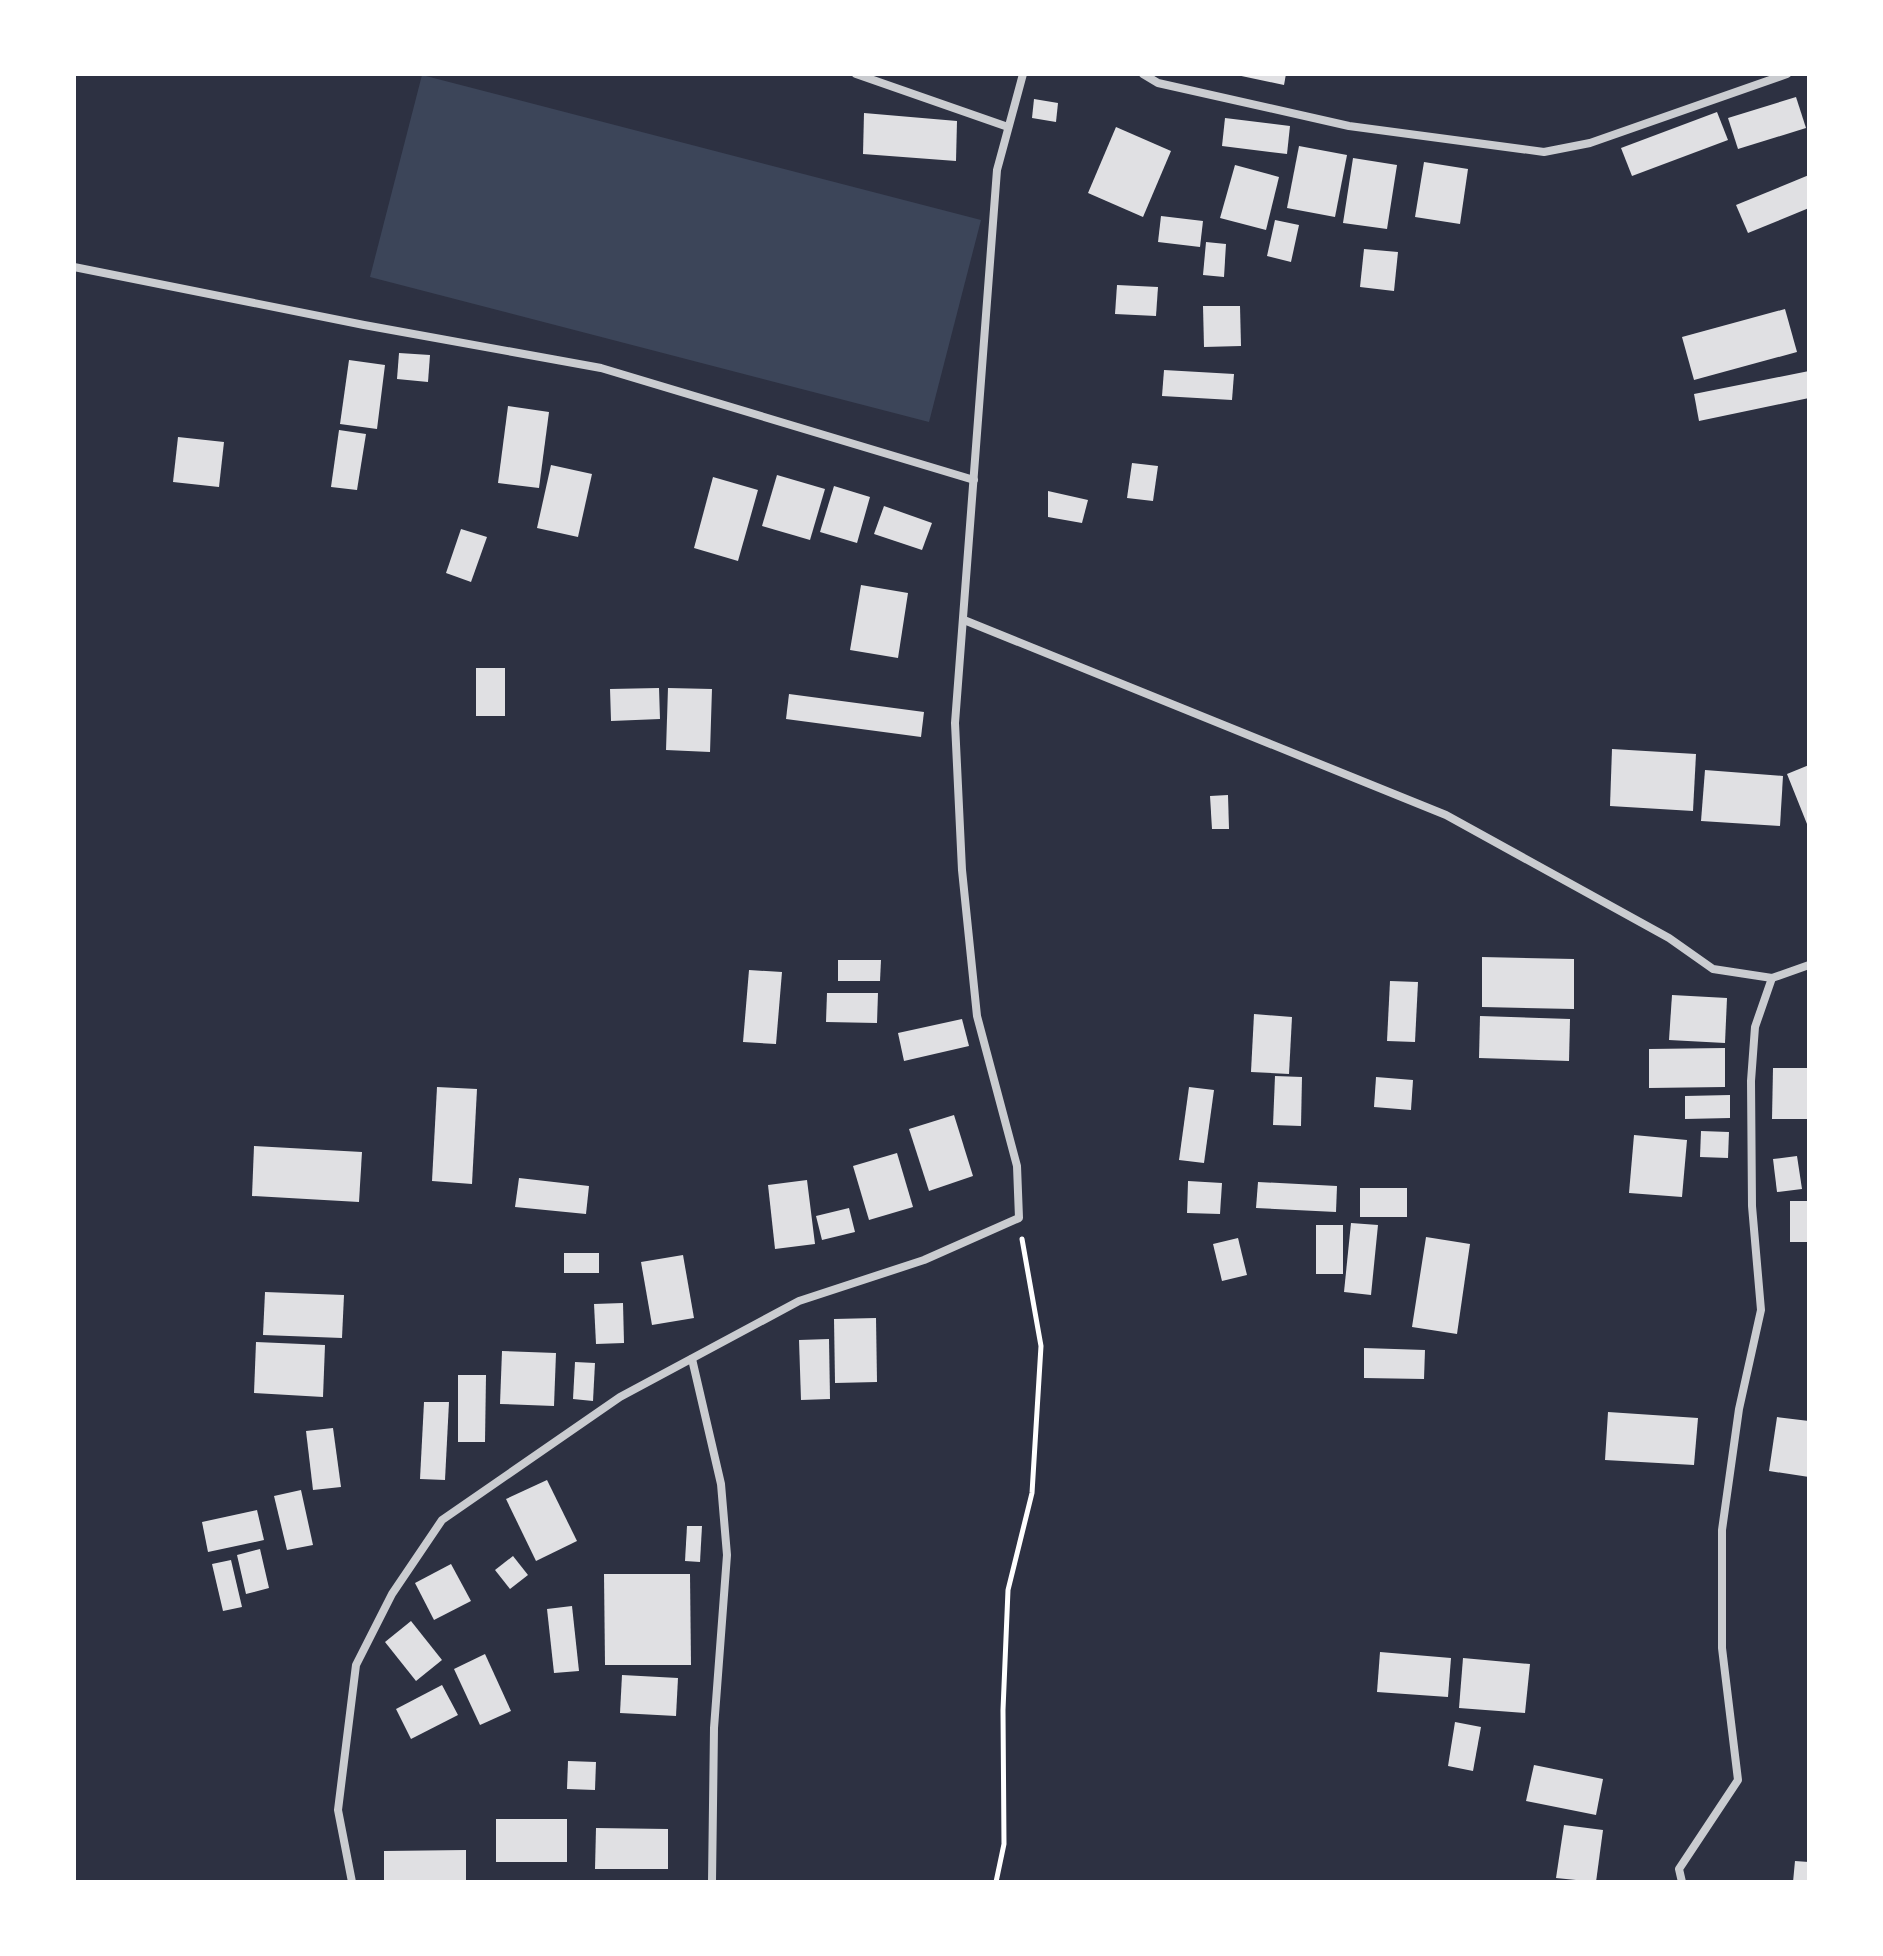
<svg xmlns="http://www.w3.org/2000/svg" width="1883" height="1956" font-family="Inter,sans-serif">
	<rect width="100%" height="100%" fill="#2d3142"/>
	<!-- green -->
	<polygon fill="#3c4559" points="422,75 981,220 929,422 370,277"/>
	<!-- building -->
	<g fill="#e0e0e3">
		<polygon points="1232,74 1286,74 1284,85"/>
		<polygon points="1796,97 1806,128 1738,149 1728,118"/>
		<polygon points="1034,99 1058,103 1056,122 1032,118"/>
		<polygon points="1717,112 1728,140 1632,176 1621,148"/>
		<polygon points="864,113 957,121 956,161 863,154"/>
		<polygon points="1225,118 1290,126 1287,154 1222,146"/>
		<polygon points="1116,127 1171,151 1143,217 1088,193"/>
		<polygon points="1299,146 1347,155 1335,217 1287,208"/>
		<polygon points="1353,158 1397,165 1387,229 1343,223"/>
		<polygon points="1424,162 1468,169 1460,224 1415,217"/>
		<polygon points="1235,165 1279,177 1266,230 1220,218"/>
		<polygon points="1809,175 1809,208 1748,233 1736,205"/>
		<polygon points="1161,216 1203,221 1200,247 1158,242"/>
		<polygon points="1275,220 1299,225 1291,262 1267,256"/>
		<polygon points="1206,242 1226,244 1224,277 1203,275"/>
		<polygon points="1364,249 1398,252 1394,291 1360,287"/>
		<polygon points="1117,285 1158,287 1156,316 1115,314"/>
		<polygon points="1203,306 1240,306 1241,346 1204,347"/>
		<polygon points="1785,309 1797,352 1694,380 1682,337"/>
		<polygon points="399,353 430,355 428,382 397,379"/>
		<polygon points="349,360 385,365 377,429 340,424"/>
		<polygon points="1164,370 1234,374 1232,400 1162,396"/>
		<polygon points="1809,371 1809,398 1699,421 1694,394"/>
		<polygon points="508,406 549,412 539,488 498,483"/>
		<polygon points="339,430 366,434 357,490 331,487"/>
		<polygon points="178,437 224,442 219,487 173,482"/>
		<polygon points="1132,463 1158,466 1153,501 1127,498"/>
		<polygon points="551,465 592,474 578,537 537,528"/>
		<polygon points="777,475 825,489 810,540 762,526"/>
		<polygon points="713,477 758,490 738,561 694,548"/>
		<polygon points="834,486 870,497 857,543 820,532"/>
		<polygon points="1048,491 1088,500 1082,523 1048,517"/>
		<polygon points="884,506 932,523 922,550 874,534"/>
		<polygon points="461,529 487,537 471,582 446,573"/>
		<polygon points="861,585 908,593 898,658 850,650"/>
		<rect x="476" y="668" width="29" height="48"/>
		<polygon points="659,688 660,719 611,721 610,689"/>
		<polygon points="668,688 712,689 710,752 666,750"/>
		<polygon points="789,694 924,712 921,737 786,719"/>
		<polygon points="1612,749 1696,754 1693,811 1610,806"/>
		<polygon points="1809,765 1809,829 1787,774"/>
		<polygon points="1705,770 1783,776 1780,826 1701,821"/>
		<polygon points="1228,795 1229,829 1212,829 1210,796"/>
		<polygon points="1482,957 1574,959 1574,1009 1482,1007"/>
		<polygon points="838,960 881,960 880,981 838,981"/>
		<polygon points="749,970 782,972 776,1044 743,1042"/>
		<polygon points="1390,981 1418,982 1415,1042 1387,1041"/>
		<polygon points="827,993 878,993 877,1023 826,1022"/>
		<polygon points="1672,995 1727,998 1725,1043 1669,1040"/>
		<polygon points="1254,1014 1292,1017 1289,1074 1251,1072"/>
		<polygon points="1480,1016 1570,1019 1569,1061 1479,1058"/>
		<polygon points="962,1019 969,1046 904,1061 898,1033"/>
		<polygon points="1725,1048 1725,1087 1649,1088 1649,1049"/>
		<polygon points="1773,1068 1809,1068 1809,1119 1772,1119"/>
		<polygon points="1275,1076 1302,1077 1301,1126 1273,1125"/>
		<polygon points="1376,1077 1413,1080 1411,1110 1374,1107"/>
		<polygon points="437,1087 477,1089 472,1184 432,1181"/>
		<polygon points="1189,1087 1214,1090 1204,1163 1179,1160"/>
		<polygon points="1730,1095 1730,1118 1685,1119 1685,1096"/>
		<polygon points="954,1115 973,1176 929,1191 909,1129"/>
		<polygon points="1701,1131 1729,1132 1728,1158 1700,1157"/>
		<polygon points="1634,1135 1687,1140 1682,1197 1629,1193"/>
		<polygon points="254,1146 362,1152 359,1202 252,1196"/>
		<polygon points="897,1153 913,1207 869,1220 853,1166"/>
		<polygon points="1797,1156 1802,1189 1777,1192 1773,1159"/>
		<polygon points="519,1178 589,1186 586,1214 515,1207"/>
		<polygon points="807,1180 815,1244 775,1249 768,1185"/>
		<polygon points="1188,1181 1222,1183 1220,1214 1187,1213"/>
		<polygon points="1258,1182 1337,1186 1336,1212 1256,1208"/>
		<rect x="1360" y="1188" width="47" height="29"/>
		<rect x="1790" y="1201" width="19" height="41"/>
		<polygon points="849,1208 855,1232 822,1240 816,1216"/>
		<polygon points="1351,1223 1378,1225 1371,1295 1344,1292"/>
		<rect x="1316" y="1225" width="27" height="49"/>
		<polygon points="1426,1237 1470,1244 1457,1334 1412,1327"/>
		<polygon points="1238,1238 1247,1275 1222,1281 1213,1244"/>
		<rect x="564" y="1253" width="35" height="20"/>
		<polygon points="683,1255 694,1318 652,1325 641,1262"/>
		<polygon points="265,1292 344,1295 342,1338 263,1335"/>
		<polygon points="623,1303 624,1343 596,1344 594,1304"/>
		<polygon points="876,1318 877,1382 835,1383 834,1319"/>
		<polygon points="829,1339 830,1399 801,1400 799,1340"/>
		<polygon points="256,1342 325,1345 323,1397 254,1393"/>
		<polygon points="1364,1348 1425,1350 1424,1379 1364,1378"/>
		<polygon points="502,1351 556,1353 554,1406 500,1404"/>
		<polygon points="575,1362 595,1363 593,1401 573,1399"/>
		<polygon points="458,1375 486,1375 485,1442 458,1442"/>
		<polygon points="424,1402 449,1402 445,1480 420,1479"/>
		<polygon points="1608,1412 1698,1418 1694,1465 1605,1460"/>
		<polygon points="1777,1417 1809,1421 1809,1477 1769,1471"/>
		<polygon points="333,1428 341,1487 313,1490 306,1431"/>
		<polygon points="547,1480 577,1541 536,1561 506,1499"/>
		<polygon points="301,1490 313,1545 287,1550 274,1496"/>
		<polygon points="257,1510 264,1540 208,1552 202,1522"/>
		<polygon points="687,1526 702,1526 700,1562 685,1561"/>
		<polygon points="260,1549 269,1588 246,1594 237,1555"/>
		<polygon points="513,1556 528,1575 510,1589 495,1570"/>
		<polygon points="231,1560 242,1607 223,1611 212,1564"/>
		<polygon points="451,1564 471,1601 434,1620 415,1583"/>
		<polygon points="604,1574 690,1574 691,1665 605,1665"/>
		<polygon points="572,1606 579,1671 554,1673 547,1609"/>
		<polygon points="411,1621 442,1660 416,1681 385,1642"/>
		<polygon points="1380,1652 1451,1658 1448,1697 1377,1692"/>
		<polygon points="485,1654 511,1711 480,1725 454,1669"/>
		<polygon points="1463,1658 1530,1664 1525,1713 1459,1708"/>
		<polygon points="622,1675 678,1678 676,1716 620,1713"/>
		<polygon points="442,1685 458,1715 411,1739 396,1709"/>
		<polygon points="1455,1722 1481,1727 1473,1771 1448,1766"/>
		<polygon points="568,1761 596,1762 595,1790 567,1789"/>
		<polygon points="1534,1765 1603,1779 1596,1815 1526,1801"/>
		<rect x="496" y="1819" width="71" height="43"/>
		<polygon points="1564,1825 1603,1830 1596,1882 1556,1878"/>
		<polygon points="596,1828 668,1829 668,1869 595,1869"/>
		<polygon points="466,1850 466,1882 384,1882 384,1851"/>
		<polygon points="1795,1861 1809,1862 1809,1882 1793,1882"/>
	</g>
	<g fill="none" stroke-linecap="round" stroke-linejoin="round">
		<!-- path -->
		<polyline stroke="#fff" stroke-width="5" points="996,1882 1004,1844 1003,1710 1008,1590 1032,1493 1041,1346 1022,1239"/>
		<!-- minor -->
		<g stroke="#caccd0" stroke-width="8">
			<polyline points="856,74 1008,127"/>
			<polyline points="1143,74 1158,83 1349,126 1544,152 1590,143 1787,74"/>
			<polyline points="74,267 364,325 601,368 974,480"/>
			<polyline points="964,620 1446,815 1669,938 1713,969 1772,978 1809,965"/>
			<polyline points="692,1359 721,1484 727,1555 714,1728 712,1882"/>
			<polyline points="352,1882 338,1810 356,1665 392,1594 442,1520 620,1397 799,1301 924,1260 1019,1218 1017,1166 977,1016 962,870 955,723 997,170 1023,74"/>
			<polyline points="1682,1882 1679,1869 1738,1780 1722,1648 1722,1530 1739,1409 1761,1310 1752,1206 1751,1081 1755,1027 1772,978"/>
		</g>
	</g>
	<!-- border -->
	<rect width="1883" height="1956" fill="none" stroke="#ffffff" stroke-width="152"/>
</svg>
